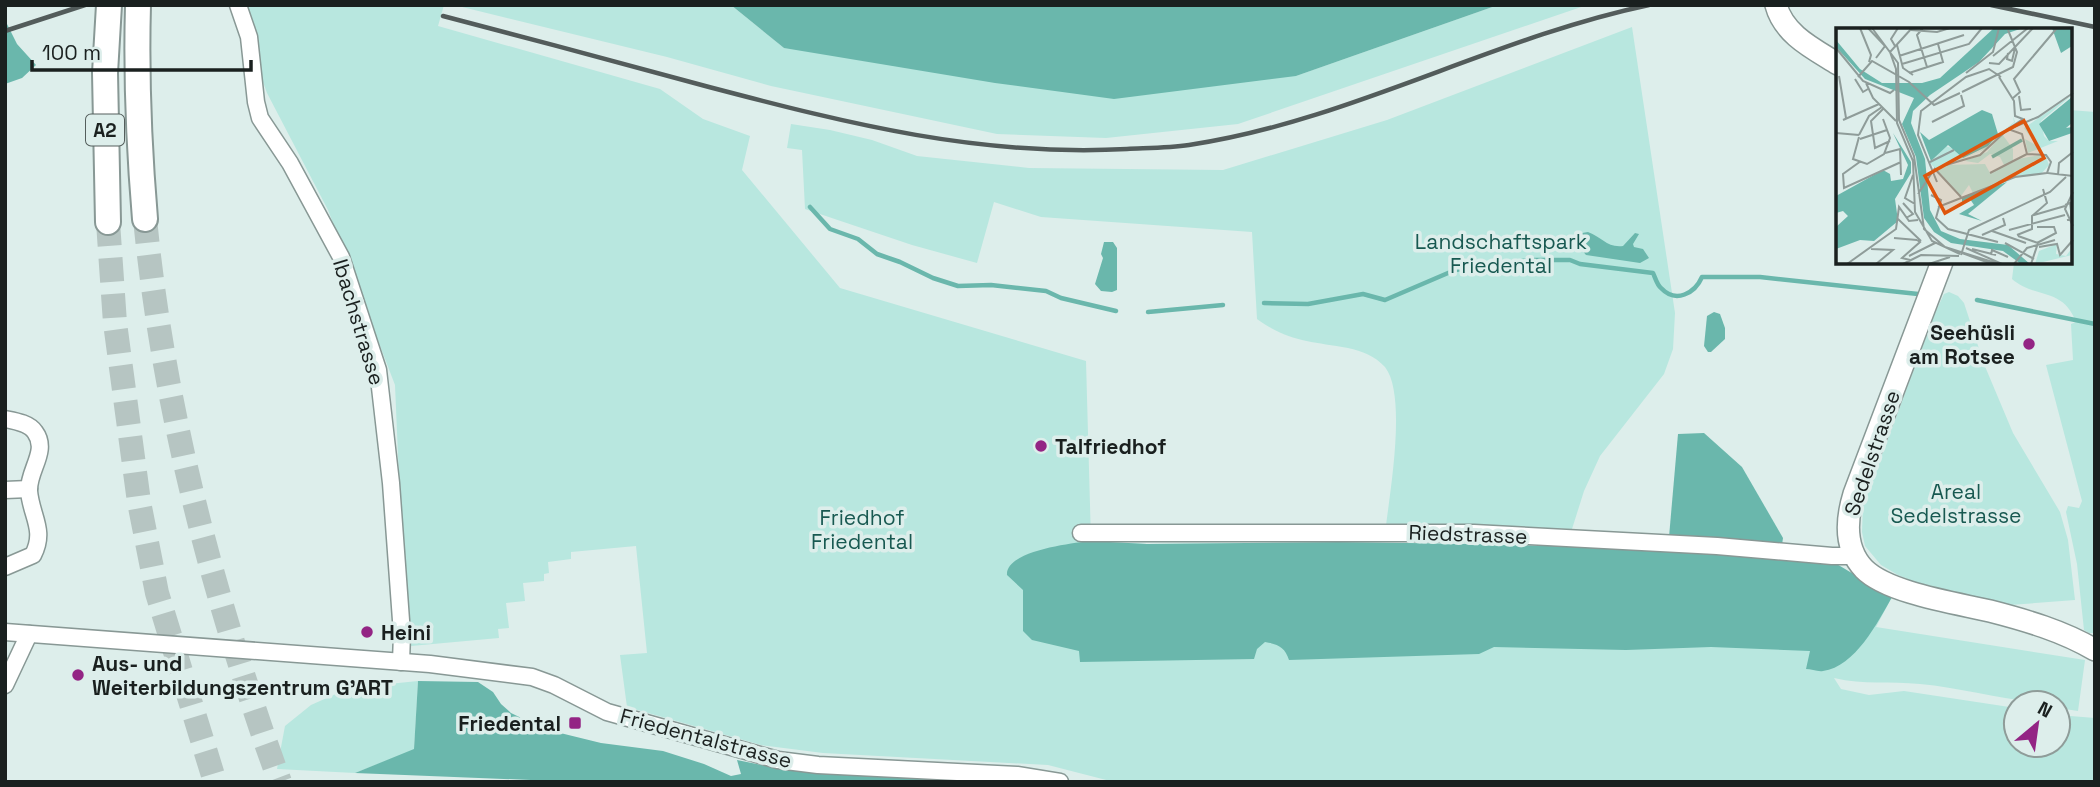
<svg xmlns="http://www.w3.org/2000/svg" width="2100" height="787" font-family="'Space Grotesk',sans-serif">
	<rect width="100%" height="100%" fill="#ddeeeb"/>
	<!-- green -->
	<g fill="#b8e7df">
		<path d="M235 5H444L438 26 660 89 703 119 750 136 742 170 840 288 1086 361 1091 541 1147 544 1338 542 1554 546 1892 597 1876 627 2085 660 2078 711 2058 708V703C2011 703 1966 688 1920 684 1890 681 1864 685 1834 678L1841 689 1869 695 1904 691 2016 708V745H2058V715L2095 718V782H1114L1048 765 823 753 761 745 627 707 620 655 647 653 636 546 571 552V559L548 562 549 573 544 574V581L523 583 525 601 506 603 509 628 498 629 499 638 411 646 403 572 395 385 328 210 267 93Z"/>
		<polygon points="454,5 731,5 784,48 1296,76 1498,5 1587,5 1238,124 1106,138 997,134 771,86 667,57"/>
		<path d="M1632 27 1675 313 1673 349 1664 374 1600 456 1584 491 1572 529 1386 526C1390 491 1407 395 1385 367 1375 356 1362 351 1348 348 1311 341 1289 342 1257 319L1252 232 1041 217 994 202 977 263 912 245 805 209 802 150 787 148 791 124 830 130 872 140 917 156 1029 168 1223 170 1387 120Z"/>
		<path d="M2070 110 2095 112V633H2089L2084 630 2077 564 2066 512 2068 506 2079 508 2082 501 2046 365 2073 360 2071 324 2076 322C2063 287 2035 299 2012 279L2014 263 2070 262Z"/>
		<polygon points="1949,292 1958,296 1964,303 1984,364 2013,433 2060,512 2068,540 2075,600 2010,605 1915,582 1898,575 1881,565 1865,546 1862,532 1863,505 1936,311 1944,294"/>
		<polygon points="418,681 414,750 355,773 277,769 285,726 311,705 349,688"/>
	</g>
	<!-- forest -->
	<g fill="#6ab7ac">
		<polygon points="731,5 1498,5 1296,76 1114,99 995,83 784,48"/>
		<polygon points="5,20 17,44 36,65 22,78 5,84"/>
		<path d="M1588 232C1602 237 1607 248 1623 246L1635 233 1639 234 1633 244 1634 247 1643 249 1649 258 1640 263 1586 255 1581 249 1579 237 1582 233Z"/>
		<polygon points="1104,242 1113,242 1117,248 1117,290 1112,292 1101,291 1095,284 1103,258 1101,254"/>
		<polygon points="1714,312 1720,314 1725,328 1725,339 1711,352 1708,352 1704,346 1707,316"/>
		<polygon points="1704,433 1742,467 1783,538 1782,545 1669,537 1678,434"/>
		<path d="M1091 541 1147 544 1338 542 1475 544 1623 548 1712 553 1835 563 1892 597C1878 622 1855 667 1823 671 1818 672 1811 669 1806 669L1810 651 1711 647 1626 650 1494 647 1479 654 1289 660C1285 647 1278 644 1265 642L1257 649 1254 659 1080 662 1079 651 1032 640 1023 631V590L1007 575C1005 551 1072 543 1091 541Z"/>
		<polygon points="418,681 478,682 493,692 501,704 511,713 544,729 601,743 663,751 704,764 731,776 741,774 737,760 786,770 995,782 532,782 531,780 355,773 414,749"/>
	</g>
	<g fill="none" stroke-linecap="round" stroke-linejoin="round">
		<!-- stream -->
		<g stroke="#6ab7ac" stroke-width="4.5">
			<polyline points="810,207 830,229 858,239 877,254 900,262 933,278 958,286 991,285 1046,291 1061,298 1116,311"/>
			<polyline points="1977,300 2095,324"/>
			<path d="M1264 303 1308 304 1363 294 1385 300 1455 270 1529 260H1570L1580 264 1653 273C1655 277 1657 285 1661 288 1676 304 1695 293 1702 277H1760L1918 294"/>
			<polyline points="1148,312 1223,305"/>
		</g>
		<!-- highway-tunnel -->
		<g stroke="#b6c5c2" stroke-width="24" stroke-dasharray="24 12" stroke-linecap="butt">
			<path d="M145 219C160 372 195 524 242 671 254 708 266 745 280 782"/>
			<polyline points="108,222 115,323 139,502 157,593 215,782"/>
		</g>
		<defs>
			<g id="minor">
				<polyline points="238,5 249,37 256,102 260,118 290,163 341,257 378,370 391,483 402,634 401,662"/>
				<path d="M5 419C15 421 29 423 35 432 49 451 28 470 29 491 31 516 46 530 33 555L5 567"/>
				<polyline points="5,490 29,489"/>
				<polyline points="1081,533 1474,533 1717,546 1832,556 1855,556"/>
				<polyline points="5,632 430,664 532,677 554,685 607,712 778,760 818,765 1017,775 1060,782"/>
				<polyline points="5,685 29,634"/>
			</g>
			<g id="major">
				<path d="M1776 5C1784 35 1814 49 1838 64"/>
				<path d="M1942 262 1854 494C1846 520 1844 548 1864 569 1888 593 1956 603 1990 611 2025 620 2063 631 2095 650"/>
			</g>
			<g id="highway">
				<path d="M138 5C136 76 139 148 145 219"/>
				<polyline points="108,222 105,73 109,5"/>
			</g>
		</defs>
		<!-- minor casing -->
		<use href="#minor" stroke="#889895" stroke-width="19"/>
		<!-- major casing -->
		<use href="#major" stroke="#889895" stroke-width="24"/>
		<!-- highway casing -->
		<use href="#highway" stroke="#889895" stroke-width="28"/>
		<!-- minor -->
		<use href="#minor" stroke="#fff" stroke-width="16"/>
		<!-- major -->
		<use href="#major" stroke="#fff" stroke-width="21"/>
		<!-- highway -->
		<use href="#highway" stroke="#fff" stroke-width="24"/>
		<!-- rail -->
		<g stroke="#535c5b" stroke-width="4.5">
			<polyline points="1991,5 2095,27"/>
			<path d="M443 16C532 39 620 63 709 87 850 124 980 157 1127 149 1147 148 1169 148 1189 145 1349 121 1492 38 1649 5"/>
			<polyline points="5,31 85,5"/>
		</g>
	</g>
	<!-- markers -->
	<g fill="#932484" stroke="#ddeeeb" stroke-width="2.5">
		<circle cx="2029" cy="344" r="7"/>
		<circle cx="1041" cy="446" r="7"/>
		<circle cx="367" cy="632" r="7"/>
		<circle cx="78" cy="675" r="7"/>
		<rect x="568" y="716" width="14" height="14" rx="3.5"/>
	</g>
	<g text-anchor="middle" dominant-baseline="central" stroke-width="7" stroke-linejoin="round" paint-order="stroke">
		<!-- shield labels -->
		<rect fill="#ddeeeb" stroke="#545e5c" stroke-width="2" x="86" y="114.5" width="38" height="31" rx="5"/>
		<g font-size="19" font-weight="bold" fill="#1a201f">
			<text x="105" y="130">A2</text>
		</g>
		<!-- park labels -->
		<g font-size="21" fill="#185951" stroke="#ddeeeb">
			<text x="1501" y="241">Landschaftspark<tspan x="1501" dy="24">Friedental</tspan></text>
			<text x="1956" y="491">Areal<tspan x="1956" dy="24">Sedelstrasse</tspan></text>
			<text x="862" y="517">Friedhof<tspan x="862" dy="24">Friedental</tspan></text>
		</g>
		<!-- street labels -->
		<g font-size="21" fill="#1a201f" stroke="#ddeeeb">
			<text transform="translate(359 322) rotate(73)">Ibachstrasse</text>
			<text transform="translate(1872 453) rotate(-71)">Sedelstrasse</text>
			<text transform="translate(1468 534) rotate(2)">Riedstrasse</text>
			<text transform="translate(706 738) rotate(15)">Friedentalstrasse</text>
		</g>
		<!-- poi labels -->
		<g font-size="21" font-weight="bold" fill="#1a201f" stroke="#ddeeeb" text-anchor="start">
			<text x="2015" y="332" text-anchor="end">Seehüsli<tspan x="2015" dy="24">am Rotsee</tspan></text>
			<text x="1055" y="446">Talfriedhof</text>
			<text x="381" y="632">Heini</text>
			<text x="92" y="663">Aus- und<tspan x="92" dy="24">Weiterbildungszentrum G'ART</tspan></text>
			<text x="561" y="723" text-anchor="end">Friedental</text>
		</g>
	</g>
	<!-- overview -->
	<g transform="translate(1836 28)">
		<rect width="236" height="236" fill="#ddeeeb"/>
		<path d="M236 67 205 93 208 108 213 113H222L192 125 189 111 200 117 188 100ZM177 88 179 94 150 121 110 137 149 136 154 145 168 137 164 129 154 126 142 135 129 133 151 124 166 106 177 121V132L209 126 213 137 205 146 181 148 137 165 133 157 125 168 94 135 110 118 118 121 111 124 119 123 127 130 144 123 178 94ZM221 216 220 226 230 228 236 220V227L199 236 203 223Z" fill="#b8e7df"/>
		<path d="M158 0H187L169 6 143 34 94 67 77 83 75 95 89 131 94 182 105 203 124 211 172 217 194 236H185L167 223 115 215 98 204 88 190 80 129 66 96 78 70 29 51 0 19V12L24 41 46 55H86L104 50ZM216 0H236V18L225 25ZM236 69V95L230 100 236 99V105L213 113 203 96ZM146 82 156 86 162 106 152 118 127 130 112 117 95 133 84 104 93 112ZM57 105 75 134V145L59 171 62 193 38 213 24 212 0 221V199L12 188 7 183 0 185V168L47 142 54 146 55 153 67 151 72 137ZM171 154 132 186 146 193 123 186 138 177 134 171 126 175V169Z" fill="#6ab7ac"/>
		<path fill="none" stroke="#6ab7ac" stroke-width="3.5" d="M156 129 186 112"/>
		<path fill="none" stroke="#8f9c99" stroke-width="2" d="M24 0 35 27 33 34M32 0 49 18 40 30M36 0 62 35 63 92 78 128 88 201 109 219 163 236M76 0 54 24 60 41 61 95 77 133 79 184 96 213 124 226M87 0 81 7 91 39M75 2 101 4 114 0M61 17 67 40 77 47M59 18 55 11 62 0M0 20 27 53 54 65 58 62M172 25 171 31 176 33 179 20M63 28 128 7M157 28 192 0M153 35 163 36 197 0M66 36 133 16 146 0M73 45 107 34 102 16M130 45 157 24 163 0M3 48 10 90M22 49 36 33 73 54 98 77 124 65M163 49 178 73 179 88 187 91 172 101 186 106 191 126 210 127 215 134 211 145 237 148M19 51 27 64 32 61M30 55 37 70 60 93M126 64 177 39 181 24 172 2M183 68 185 82 195 81M177 70 184 64 178 51 221 0M47 81 35 93 39 120 54 113M7 92 43 76M96 94 128 78 125 67M0 105 23 107M23 107 33 88 46 79M23 109 17 131 31 136 48 126 54 110 47 91M24 111 51 102M49 125 64 121 65 147M25 133 7 146 8 160 65 134M94 134 118 122M110 137 144 127 171 102 202 89 237 65M98 140 125 169M154 145 191 126M77 147 69 170 79 176M222 147 223 135 237 124M101 154 82 107 85 83 130 49 153 41 165 49M237 164 229 181 237 198M82 166 97 143M95 167 105 172 100 190 112 201 162 214M67 175 77 186 70 190M229 177 234 175 235 183V191L231 192M102 179 179 149 211 145M198 187 229 178M62 191 85 213M201 199H218L220 205 201 215M173 202 229 187M156 203 190 215M146 207 169 197 167 190M181 207 196 201V188L211 175 207 161M182 208 202 215 195 236M58 210 81 212M169 215 198 231M203 219 221 216 224 227 237 212M130 220 166 236M35 221 57 222 40 236M136 221 160 227M126 225 156 236M125 227 133 202 214 164 230 149M155 227 156 222 172 229M73 228 99 215M74 232 66 230 84 214 81 212M11 236 60 201 63 179 73 193 82 192M67 236 85 227 123 228M93 236 114 229M178 236 191 220 219 212"/>
		<path fill="#de560d" fill-opacity="0.15" stroke="#de560d" stroke-width="3.5" d="M188 93 208 130 109 185 89 148Z"/>
		<rect width="236" height="236" fill="none" stroke="#1a201f" stroke-width="3.5"/>
	</g>
	<!-- border -->
	<rect width="2100" height="787" fill="none" stroke="#1a201f" stroke-width="14"/>
	<!-- north arrow -->
	<g transform="translate(2037 724) rotate(29)"><circle r="33" fill="#ddeeeb" stroke="#8f9c99" stroke-width="2"/>
	<path d="M0-5L12 26L0 18L-12 26Z" fill="#932484"/>
	<text y="-10" font-size="19" font-weight="bold" text-anchor="middle" fill="#1a201f">N</text>
	</g>
	<!-- scale -->
	<path d="M32 60v10h219v-10" fill="none" stroke="#1a201f" stroke-width="3.5"/>
	<text x="42" y="60" font-size="21" fill="#1a201f" stroke="#ddeeeb" stroke-width="5" paint-order="stroke">100 m</text>
</svg>
